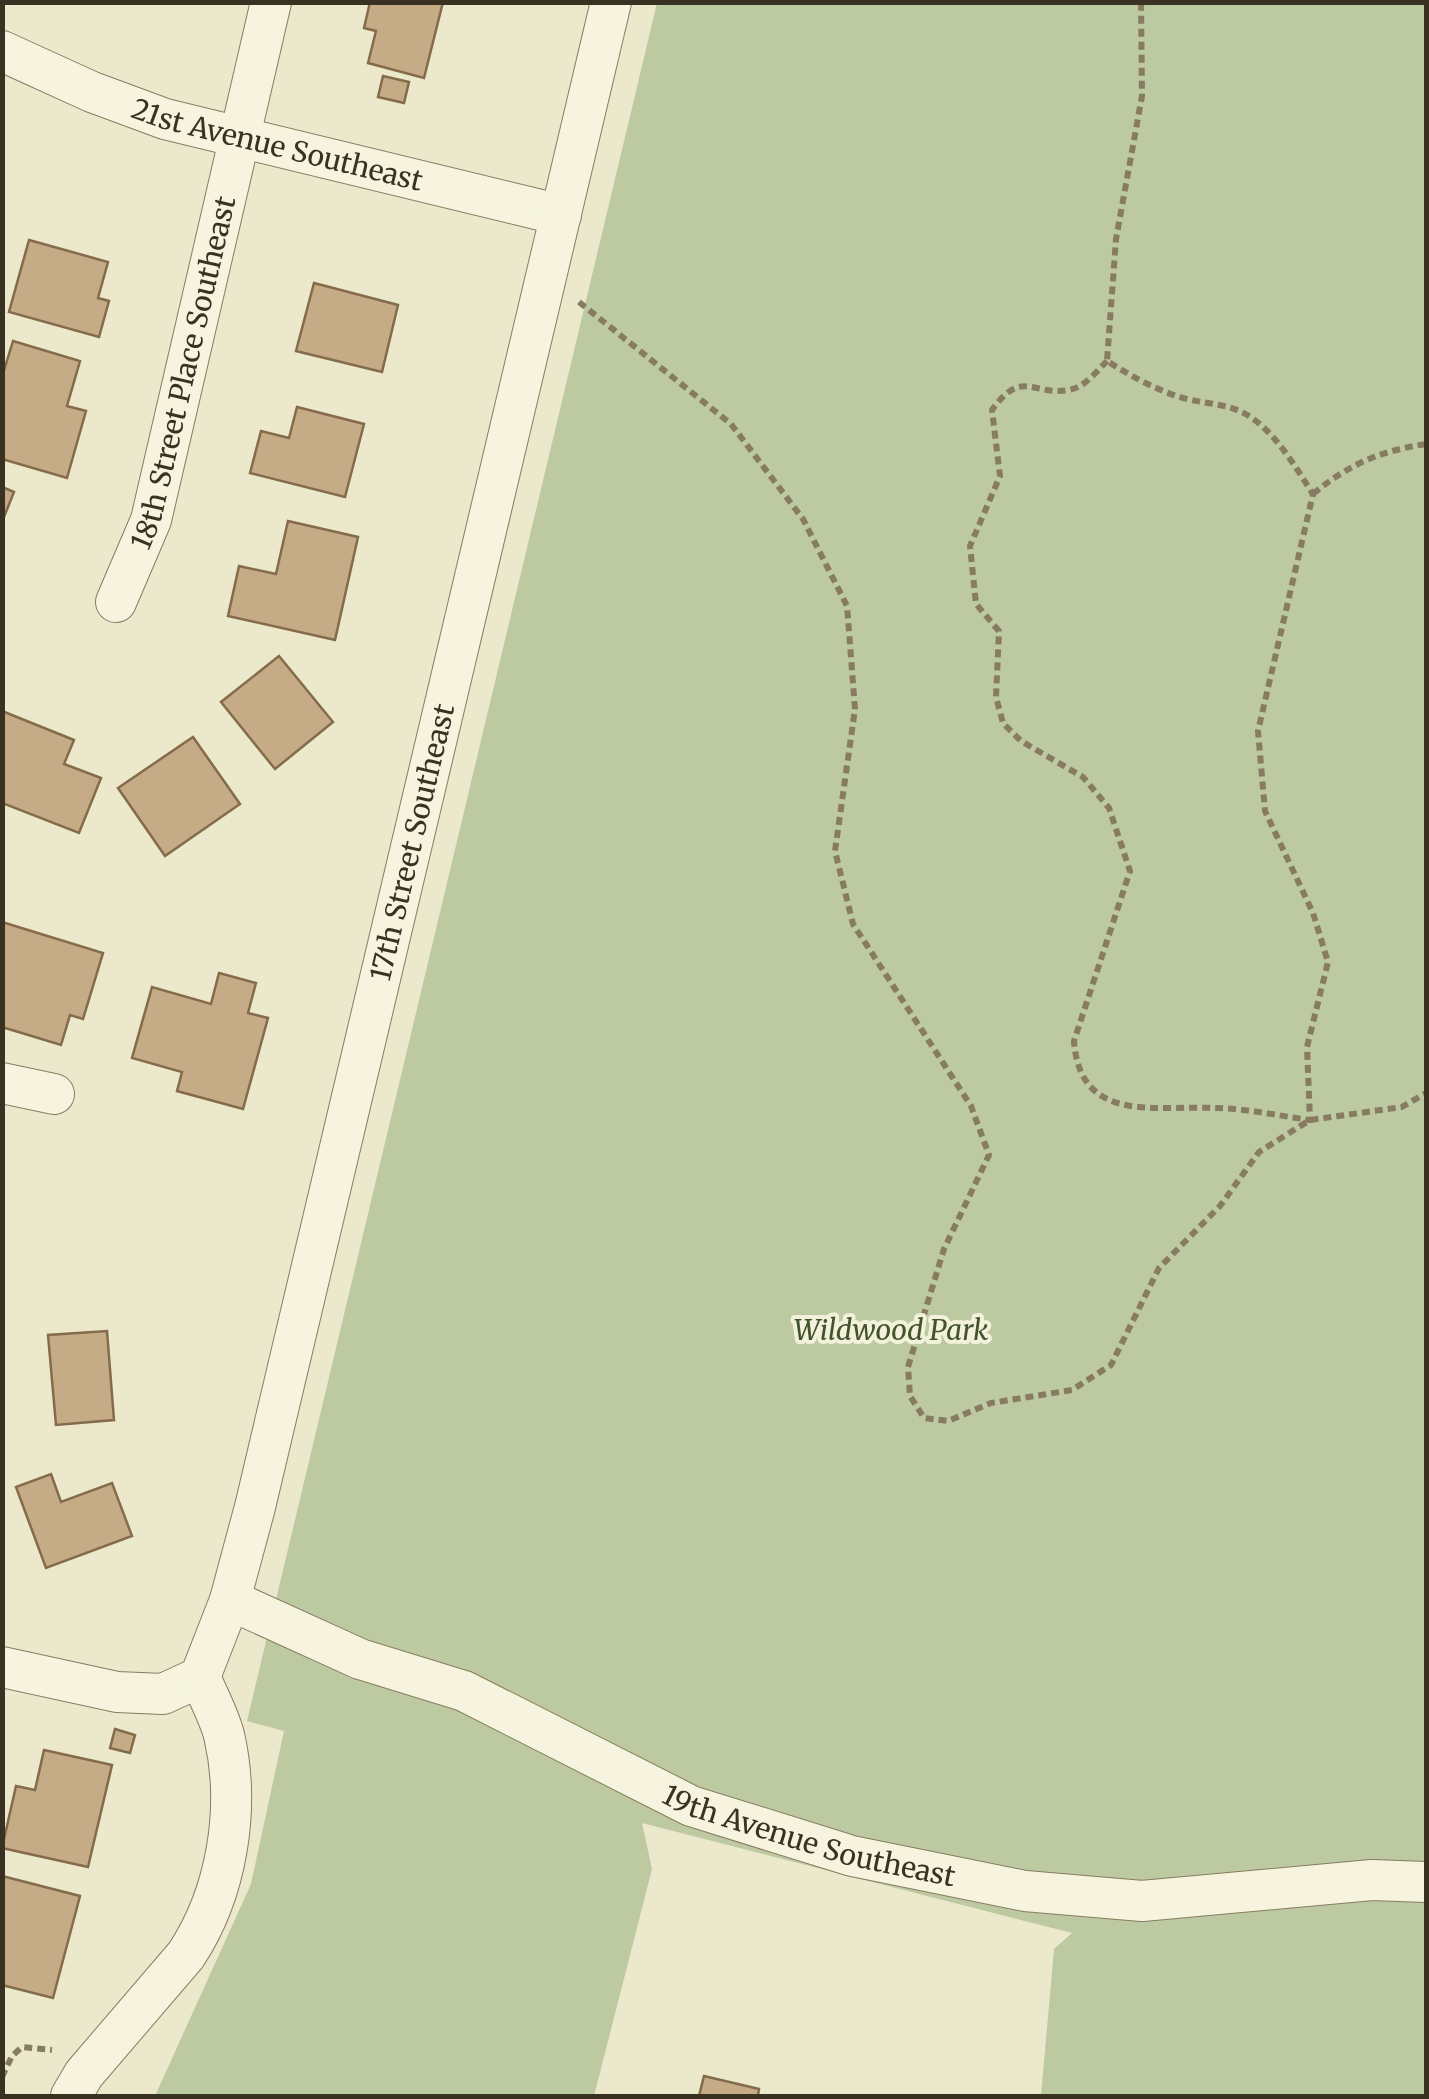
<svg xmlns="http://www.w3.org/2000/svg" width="1429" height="2099" font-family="Merriweather,serif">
	<rect width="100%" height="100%" fill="#ebe8cc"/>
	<!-- green -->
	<polygon fill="#bdc9a0" points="657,3 1426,3 1426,2096 1041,2096 1054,1949 1072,1933 642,1823 652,1869 594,2096 155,2096 251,1884 284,1731 247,1721"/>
	<!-- building -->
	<g fill="#c6ac86" stroke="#846b49" stroke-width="2.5">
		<polygon points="370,2 443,2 424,78 368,63 376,31 364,28"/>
		<polygon points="383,76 409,82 404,103 378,97"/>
		<polygon points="29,240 108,262 98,298 109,301 99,337 9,312"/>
		<polygon points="314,283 398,305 382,372 296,351"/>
		<polygon points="13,341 80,361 67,406 86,411 67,478 2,459 2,377"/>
		<polygon points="297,407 364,424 345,497 250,473 261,431 289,438"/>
		<polygon points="2,487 14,492 2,522"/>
		<polygon points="288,521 358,537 335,640 228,616 239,566 276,574"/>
		<polygon points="279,656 333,722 275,769 221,702"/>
		<polygon points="2,711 74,740 64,764 101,778 79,833 2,803"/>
		<polygon points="193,737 240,804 165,856 118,788"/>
		<polygon points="2,922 103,953 83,1019 70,1015 61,1045 2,1027"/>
		<polygon points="219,973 256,983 248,1013 268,1018 243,1109 177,1091 182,1072 132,1058 152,987 211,1004"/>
		<polygon points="107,1331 114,1420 56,1425 48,1335"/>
		<polygon points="51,1474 61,1502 112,1483 132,1536 46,1568 16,1487"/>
		<polygon points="115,1729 135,1735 130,1753 110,1748"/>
		<polygon points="44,1750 112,1765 88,1867 2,1848 16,1786 35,1790"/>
		<polygon points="2,1876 80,1896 53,1998 2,1985"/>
		<polygon points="704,2076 759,2089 758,2096 699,2096"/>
	</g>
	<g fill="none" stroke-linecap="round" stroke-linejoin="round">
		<defs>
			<g id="minor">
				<path id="s1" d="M2 51 92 92 165 119 561 215"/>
				<path id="s2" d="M116 602 151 520 271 2"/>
				<polyline points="2,1083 54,1094"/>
				<path id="s3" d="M230 1600 360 1659 464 1691 691 1806 852 1856 1025 1891 1142 1901 1372 1880 1426 1882"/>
				<polyline points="2,1667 117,1692 163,1694 200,1677"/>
				<path id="s4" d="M200 1677 230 1600 255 1507 611 2"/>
				<path d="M71 2096 84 2074 186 1955C227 1893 241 1808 224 1735 219 1716 208 1696 200 1677"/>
			</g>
		</defs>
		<!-- minor casing -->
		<use href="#minor" stroke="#877c61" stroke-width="42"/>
		<!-- path -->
		<g stroke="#877c61" stroke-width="6" stroke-dasharray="8 5" stroke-linecap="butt">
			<polyline points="579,302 731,424 803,519 847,606 855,709 835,851 853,924 971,1106 989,1155 944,1249 908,1367 910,1396 924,1418 948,1421 991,1403 1072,1390 1111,1365 1159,1268 1220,1206 1259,1152 1310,1120 1402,1107 1426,1093"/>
			<path d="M1107 361C1096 372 1085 387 1069 390 1032 396 1022 368 992 410L1000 476 970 546 976 604 999 631 996 697 1003 723 1021 741 1083 777 1109 808 1130 871 1074 1041C1080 1125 1156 1105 1218 1108 1249 1109 1280 1116 1310 1120L1307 1047 1328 962 1313 913 1265 811 1258 731 1313 494C1296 468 1280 440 1256 421 1234 403 1209 405 1183 398 1156 390 1131 376 1107 361L1116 239 1142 96 1141 2"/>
			<path d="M1313 494C1349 464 1380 451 1426 444"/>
			<polyline points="2,2077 12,2056 22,2047 52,2050"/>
		</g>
		<!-- minor -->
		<use href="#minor" stroke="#f6f4df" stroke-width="40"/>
	</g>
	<g text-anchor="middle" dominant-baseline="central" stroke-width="8" stroke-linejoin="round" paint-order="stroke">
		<!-- street labels -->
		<g font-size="28" fill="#393223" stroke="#f3f1db">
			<text stroke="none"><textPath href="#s1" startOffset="292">21st Avenue Southeast</textPath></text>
			<text stroke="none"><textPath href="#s2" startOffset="240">18th Street Place Southeast</textPath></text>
			<text stroke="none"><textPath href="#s4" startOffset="862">17th Street Southeast</textPath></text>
			<text stroke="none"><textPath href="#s3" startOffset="628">19th Avenue Southeast</textPath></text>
		</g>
		<!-- park labels -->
		<g font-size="28" font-style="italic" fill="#42542c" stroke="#f3f1db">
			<text x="891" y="1330">Wildwood Park</text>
		</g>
	</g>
	<!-- border -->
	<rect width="1429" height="2099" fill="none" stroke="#393223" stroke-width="10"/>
</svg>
